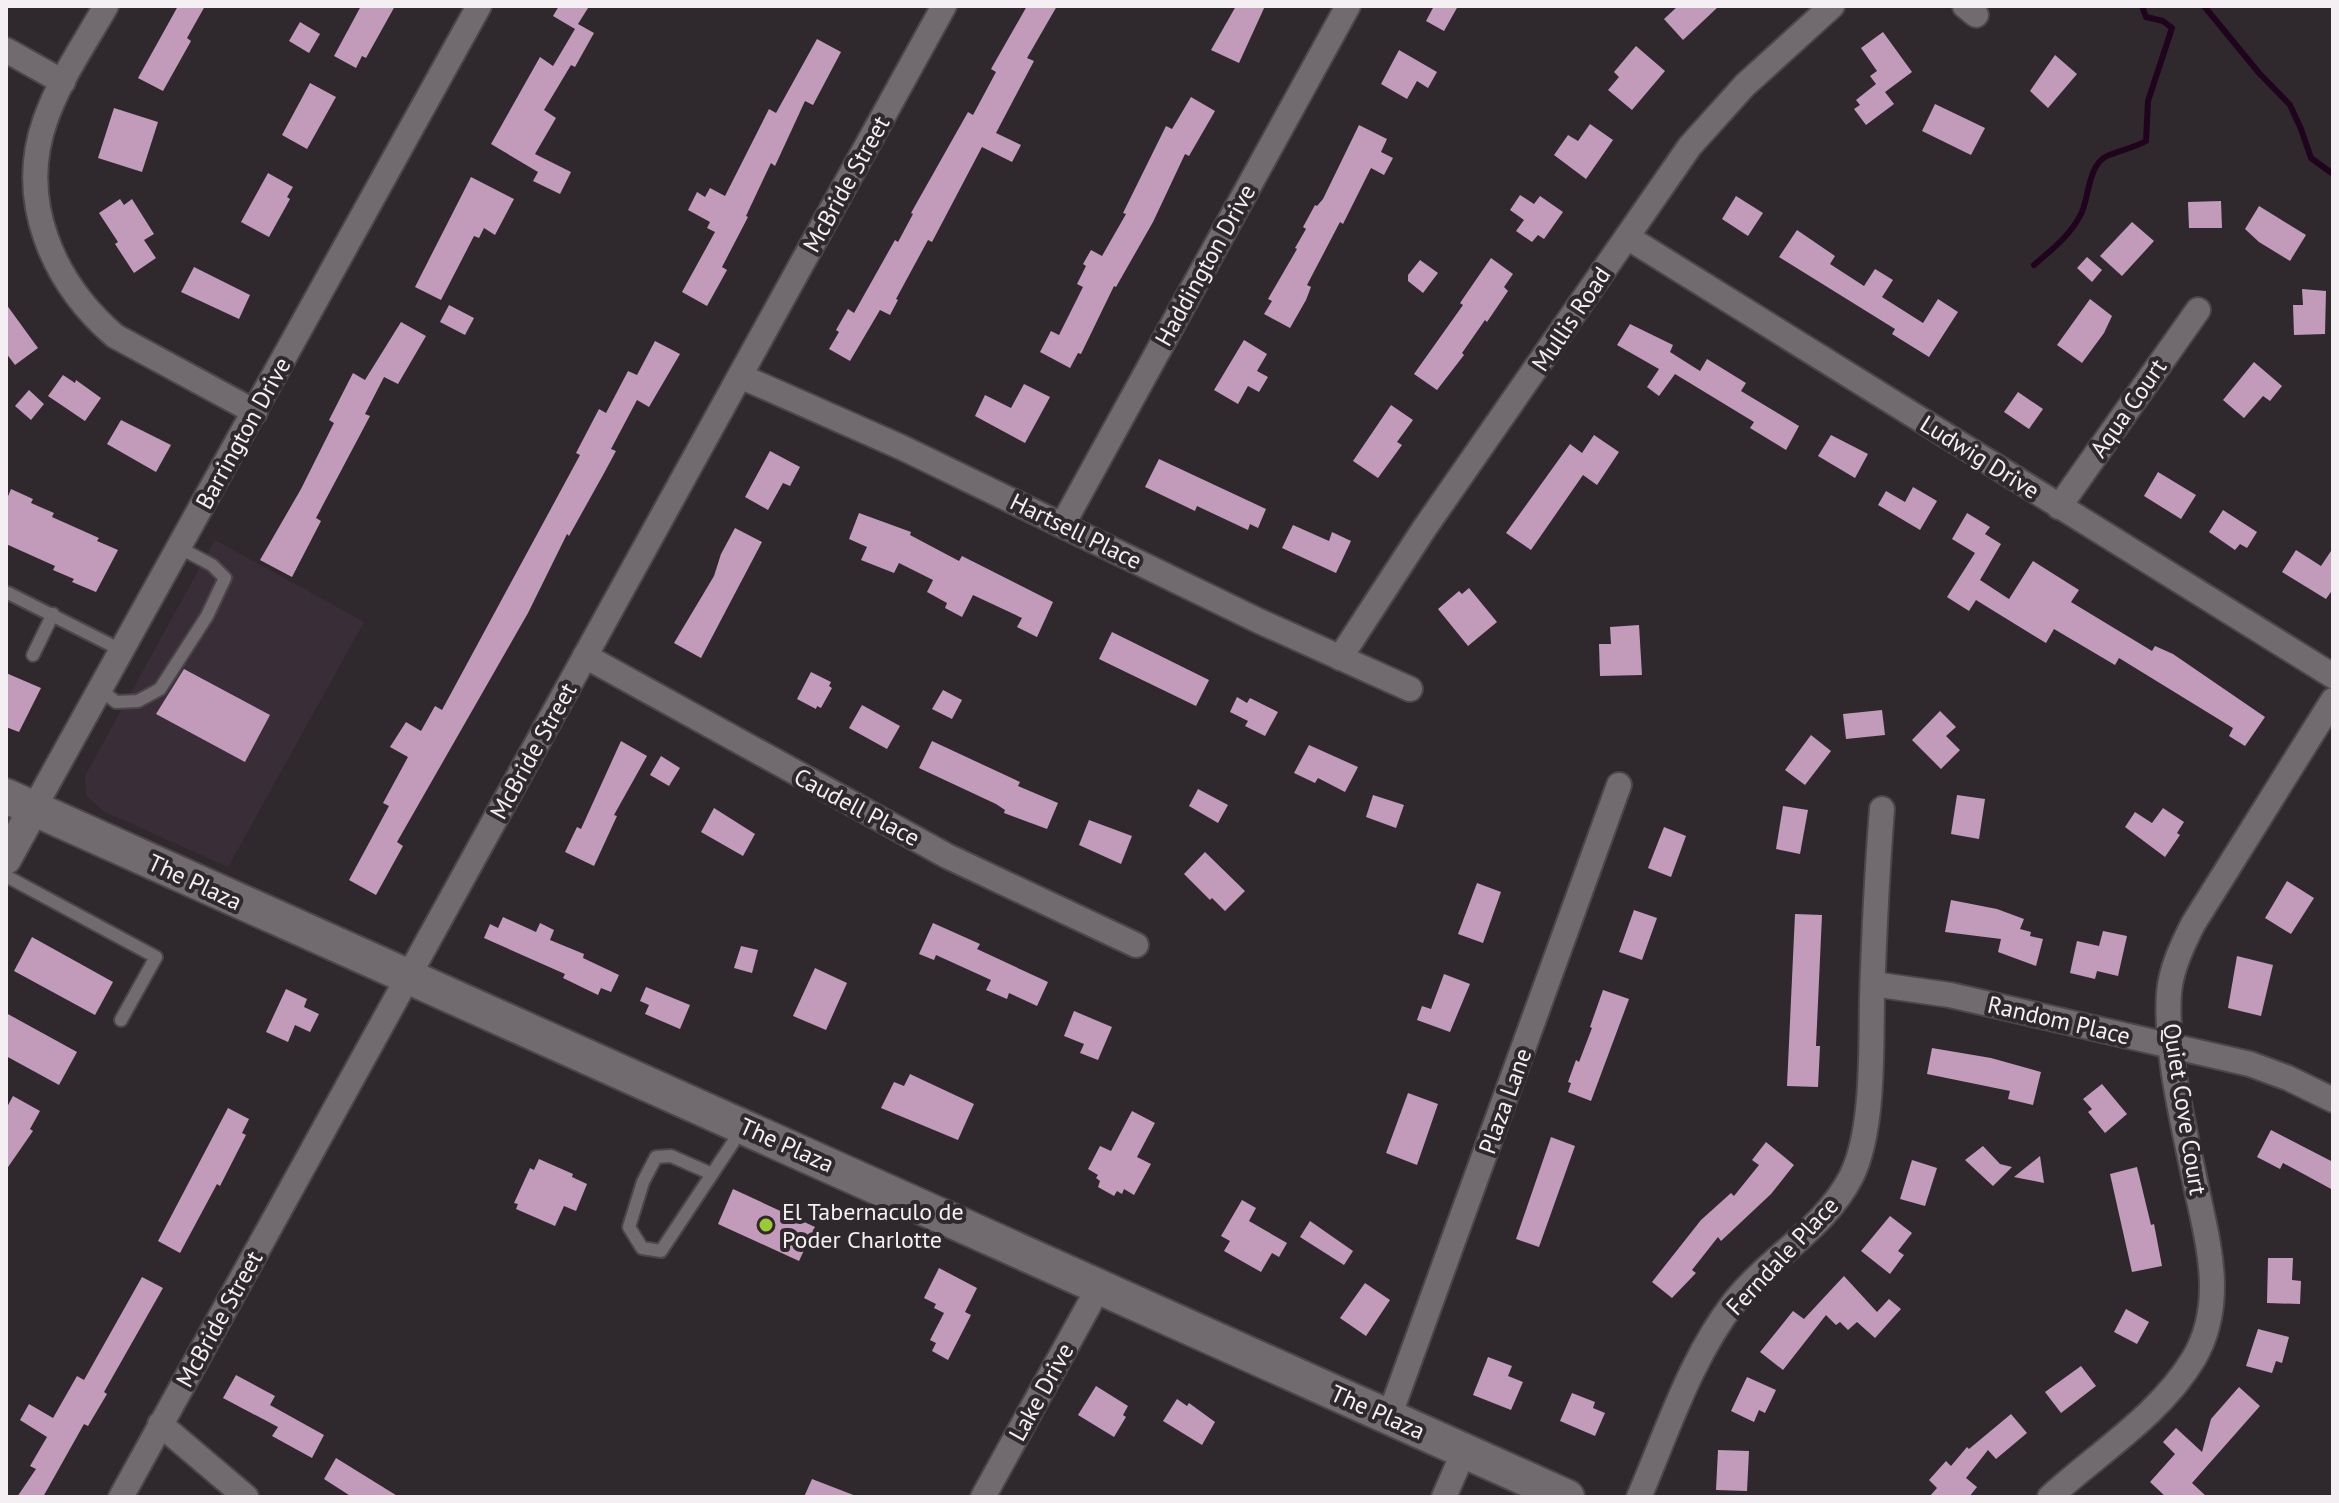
<svg xmlns="http://www.w3.org/2000/svg" width="2339" height="1503" font-family="'PT Sans',sans-serif">
	<rect width="100%" height="100%" fill="#2f292d"/>
	<!-- built -->
	<polygon fill="#392e37" points="215,540 364,622 228,867 103,811 86,795 85,776"/>
	<g fill="none" stroke-linecap="round" stroke-linejoin="round">
		<!-- stream -->
		<g stroke="#20041e" stroke-width="6">
			<polyline points="2204,6 2259,73 2290,105 2301,129 2311,158 2333,174"/>
			<path d="M2034 265C2052 249 2070 236 2081 214 2089 198 2088 167 2105 157 2114 152 2134 148 2146 141L2148 101 2172 28 2163 21 2146 17 2142 6"/>
		</g>
	</g>
	<!-- building -->
	<g fill="#c29bbb">
		<polygon points="178,6 205,6 187,38 191,41 163,91 138,78"/>
		<polygon points="361,6 395,6 366,58 362,56 356,68 334,56"/>
		<polygon points="559,6 588,8 578,24 594,33 575,67 571,65 544,110 556,118 535,154 571,172 560,194 533,181 538,172 491,144 540,57 553,66 575,29 553,16"/>
		<polygon points="1027,6 1057,6 1027,58 1034,61 996,133 1021,145 1012,162 982,147 932,242 928,240 896,299 898,300 890,315 880,310 850,361 829,349 839,332 836,330 848,309 854,313 895,240 898,242 913,214 911,213 968,112 973,115 996,72 991,69"/>
		<polygon points="1236,6 1265,6 1239,63 1211,50"/>
		<polygon points="1434,6 1458,6 1444,31 1426,21"/>
		<polygon points="1678,6 1719,6 1683,40 1664,19"/>
		<polygon points="300,22 320,34 309,53 289,41"/>
		<polygon points="1883,32 1912,72 1885,92 1894,104 1866,125 1854,109 1860,105 1856,100 1876,84 1870,76 1877,71 1861,48"/>
		<polygon points="817,39 841,52 813,105 805,101 775,166 771,163 746,216 748,217 722,267 727,270 707,306 682,292 715,232 707,228 710,222 688,210 697,192 705,197 710,188 725,196 769,109 776,113"/>
		<polygon points="1636,46 1665,71 1632,110 1608,90 1619,77 1614,72"/>
		<polygon points="1399,50 1437,72 1428,88 1417,81 1407,99 1381,84"/>
		<polygon points="2055,55 2077,74 2048,108 2030,91"/>
		<polygon points="310,83 336,97 307,149 282,135"/>
		<polygon points="1191,97 1215,111 1189,156 1185,154 1153,222 1116,287 1114,286 1081,354 1078,353 1070,368 1040,352 1051,331 1059,335 1083,287 1077,284 1086,266 1083,264 1091,250 1102,256 1126,214 1123,213 1166,126 1172,129"/>
		<polygon points="1935,104 1985,128 1971,155 1922,131"/>
		<polygon points="114,108 158,122 142,172 98,158"/>
		<polygon points="1590,124 1613,140 1586,179 1554,155 1568,135 1578,141"/>
		<polygon points="1359,125 1387,139 1381,152 1393,158 1384,175 1371,168 1343,224 1340,222 1307,285 1311,287 1306,300 1290,328 1264,314 1272,301 1268,299 1297,249 1295,248 1306,229 1303,227 1315,205 1317,206 1323,199"/>
		<polygon points="268,173 293,187 287,197 290,199 269,237 241,222"/>
		<polygon points="471,177 514,199 495,235 484,228 479,238 474,236 441,300 415,287"/>
		<polygon points="1520,195 1534,204 1540,196 1563,212 1544,239 1538,235 1532,242 1516,231 1524,220 1510,210"/>
		<polygon points="1736,196 1763,213 1748,236 1722,219"/>
		<polygon points="120,199 124,205 132,199 154,234 144,240 156,258 134,273 115,244 118,242 99,213"/>
		<polygon points="2221,201 2222,228 2189,228 2188,202"/>
		<polygon points="2259,206 2306,235 2290,261 2259,242 2245,229"/>
		<polygon points="2132,222 2154,241 2122,276 2100,256"/>
		<polygon points="1797,230 1835,256 1830,264 1864,286 1875,269 1893,280 1882,297 1923,323 1938,299 1958,312 1929,357 1892,334 1895,329 1779,257"/>
		<polygon points="2087,257 2102,270 2092,282 2077,268"/>
		<polygon points="1491,258 1513,274 1504,287 1508,291 1487,322 1485,320 1462,353 1464,355 1437,390 1414,374 1463,305 1460,303"/>
		<polygon points="1420,260 1438,273 1423,293 1408,281 1408,275"/>
		<polygon points="194,267 250,295 239,319 181,292"/>
		<polygon points="2302,289 2326,291 2325,334 2294,335 2293,305 2303,305"/>
		<polygon points="2090,299 2112,316 2104,333 2082,363 2057,345"/>
		<polygon points="6,304 38,348 15,365 6,353"/>
		<polygon points="449,305 474,318 465,335 440,322"/>
		<polygon points="401,322 426,336 398,384 384,377 365,414 370,416 316,518 321,521 292,577 260,560 301,489 334,423 329,420 353,373 365,380"/>
		<polygon points="1630,324 1673,345 1670,352 1700,371 1707,359 1746,383 1741,391 1799,426 1786,450 1750,428 1754,422 1675,374 1659,396 1647,387 1659,369 1617,345"/>
		<polygon points="1244,340 1267,354 1257,371 1268,377 1259,392 1248,386 1238,404 1214,390"/>
		<polygon points="655,341 680,354 649,407 637,400 611,449 616,451 603,475 569,536 567,534 528,613 397,842 403,846 376,895 349,880 389,806 383,803 408,757 390,747 406,722 421,731 435,706 442,710 580,455 576,453 599,409 606,413 628,371 637,375"/>
		<polygon points="2254,362 2282,386 2270,401 2263,396 2244,418 2223,400"/>
		<polygon points="63,375 75,383 76,380 101,398 85,421 48,396"/>
		<polygon points="1024,384 1050,397 1025,443 975,416 985,395 1011,408"/>
		<polygon points="29,390 44,404 31,420 15,406"/>
		<polygon points="2018,392 2043,409 2029,429 2004,412"/>
		<polygon points="1391,405 1413,420 1397,442 1402,445 1378,478 1353,461"/>
		<polygon points="121,420 171,445 156,472 107,444"/>
		<polygon points="1594,435 1619,452 1597,485 1583,475 1531,550 1506,533 1570,444 1582,453"/>
		<polygon points="1831,435 1868,454 1855,478 1818,456"/>
		<polygon points="770,451 800,467 790,486 783,483 768,510 745,497"/>
		<polygon points="1159,459 1266,509 1258,528 1250,524 1248,530 1197,506 1195,511 1145,487"/>
		<polygon points="2158,472 2196,495 2181,519 2144,496"/>
		<polygon points="1913,487 1937,501 1920,530 1878,505 1886,491 1905,502"/>
		<polygon points="11,489 33,499 31,503 54,513 52,517 99,538 97,541 118,550 96,592 72,582 74,579 53,570 55,566 6,544 6,501"/>
		<polygon points="2223,510 2257,532 2247,548 2240,544 2235,550 2209,532"/>
		<polygon points="859,513 911,532 910,535 959,561 962,556 1053,602 1037,637 1017,627 1022,618 973,595 962,617 945,608 947,603 927,592 933,580 899,563 894,573 861,560 867,547 849,539"/>
		<polygon points="1967,513 1990,527 1985,534 2001,544 1980,580 2009,599 2033,561 2079,590 2071,602 2152,651 2155,646 2173,654 2265,717 2245,746 2229,736 2233,728 2119,658 2115,665 2054,629 2046,643 1976,600 1969,611 1947,597 1975,553 1952,539"/>
		<polygon points="1293,525 1329,541 1332,532 1351,541 1336,573 1282,548"/>
		<polygon points="735,528 762,542 701,658 674,643 714,576 721,554"/>
		<polygon points="2333,548 2333,589 2326,599 2282,572 2296,550 2321,566"/>
		<polygon points="1469,588 1497,622 1468,646 1438,609 1459,591 1462,594"/>
		<polygon points="1639,625 1642,675 1600,676 1599,644 1611,644 1610,627"/>
		<polygon points="1112,632 1209,680 1196,706 1099,659"/>
		<polygon points="184,669 270,715 245,762 156,714"/>
		<polygon points="811,672 831,682 829,686 832,688 821,708 817,706 816,709 797,699"/>
		<polygon points="6,673 41,688 19,732 6,727"/>
		<polygon points="943,690 962,700 952,719 932,709"/>
		<polygon points="1237,697 1247,703 1250,698 1278,712 1265,736 1245,726 1248,721 1230,712"/>
		<polygon points="862,705 900,726 887,749 849,728"/>
		<polygon points="1882,710 1885,735 1846,739 1843,714"/>
		<polygon points="1940,711 1956,727 1946,736 1960,750 1941,769 1912,740"/>
		<polygon points="1811,735 1831,751 1805,785 1785,770"/>
		<polygon points="621,741 647,756 614,815 617,816 594,866 565,852 577,827 581,829"/>
		<polygon points="932,741 1020,782 1018,786 1058,803 1047,829 1004,813 1005,810 996,804 919,768"/>
		<polygon points="1309,745 1358,767 1345,792 1318,778 1315,783 1294,773"/>
		<polygon points="661,756 680,768 669,786 650,775"/>
		<polygon points="1198,789 1228,805 1218,823 1189,806"/>
		<polygon points="1373,795 1404,805 1396,828 1366,817"/>
		<polygon points="1957,795 1985,799 1979,839 1951,834"/>
		<polygon points="1783,806 1808,810 1800,854 1776,849"/>
		<polygon points="714,808 755,834 743,856 701,832"/>
		<polygon points="2163,808 2184,822 2177,833 2180,835 2165,857 2125,827 2135,812 2152,823"/>
		<polygon points="1089,820 1132,836 1121,864 1079,845"/>
		<polygon points="1664,827 1686,836 1671,877 1648,868"/>
		<polygon points="1205,852 1245,891 1225,911 1212,898 1210,900 1184,874"/>
		<polygon points="2287,881 2314,898 2291,934 2265,918"/>
		<polygon points="1477,883 1501,892 1483,943 1458,934"/>
		<polygon points="1951,900 1997,909 2024,919 2020,929 2031,932 2030,936 2043,939 2036,966 1998,952 2001,939 1945,932"/>
		<polygon points="1634,910 1657,918 1642,960 1619,952"/>
		<polygon points="1795,914 1822,915 1816,1046 1820,1046 1818,1087 1787,1086"/>
		<polygon points="503,917 536,932 540,923 554,930 550,940 584,954 583,958 619,975 611,992 601,988 598,995 563,978 565,974 484,938 490,924 498,928"/>
		<polygon points="933,923 980,944 977,949 1048,982 1037,1006 1009,993 1007,999 986,990 991,980 936,955 934,960 919,954"/>
		<polygon points="2103,931 2127,936 2118,976 2097,971 2095,979 2070,973 2077,941 2099,946"/>
		<polygon points="32,937 113,982 95,1015 14,971"/>
		<polygon points="741,946 758,950 752,973 734,968"/>
		<polygon points="2237,956 2273,965 2261,1016 2228,1008"/>
		<polygon points="815,968 847,983 826,1030 793,1016"/>
		<polygon points="1444,974 1470,984 1450,1032 1417,1020 1422,1006 1431,1009"/>
		<polygon points="646,987 690,1005 680,1029 645,1014 649,1005 640,1001"/>
		<polygon points="286,989 307,999 304,1007 319,1014 310,1032 295,1025 288,1042 266,1032"/>
		<polygon points="1603,990 1629,999 1591,1101 1568,1092 1571,1083 1568,1082 1576,1060 1579,1062 1592,1028 1590,1027"/>
		<polygon points="1074,1011 1112,1027 1098,1060 1080,1053 1084,1044 1064,1036"/>
		<polygon points="6,1013 77,1052 59,1085 6,1056"/>
		<polygon points="1932,1048 1991,1058 2041,1072 2033,1105 2008,1099 2010,1091 1927,1074"/>
		<polygon points="910,1074 974,1104 958,1140 881,1108 894,1082 904,1086"/>
		<polygon points="2102,1084 2127,1114 2105,1133 2088,1112 2092,1109 2083,1099"/>
		<polygon points="1408,1093 1438,1104 1417,1165 1386,1153"/>
		<polygon points="13,1096 40,1111 30,1129 33,1131 6,1170 6,1109"/>
		<polygon points="228,1108 249,1119 242,1133 246,1135 220,1186 217,1184 180,1253 158,1241"/>
		<polygon points="1132,1111 1155,1123 1137,1157 1151,1164 1134,1195 1124,1189 1122,1194 1117,1191 1114,1196 1098,1187 1100,1181 1096,1178 1098,1175 1088,1169 1100,1146 1111,1151"/>
		<polygon points="2271,1130 2333,1162 2333,1190 2283,1163 2280,1169 2257,1157"/>
		<polygon points="1551,1137 1575,1146 1539,1247 1516,1239"/>
		<polygon points="1766,1142 1794,1165 1771,1194 1721,1241 1718,1237 1692,1270 1696,1273 1672,1298 1652,1282 1701,1220 1731,1193 1734,1196 1759,1165 1752,1160"/>
		<polygon points="1983,1146 2000,1164 2012,1167 1993,1186 1965,1160"/>
		<polygon points="2040,1156 2044,1183 2014,1177"/>
		<polygon points="539,1159 573,1174 572,1177 587,1184 576,1211 564,1206 555,1226 516,1209 518,1204 514,1203 530,1168 534,1170"/>
		<polygon points="1912,1160 1937,1168 1925,1206 1900,1199"/>
		<polygon points="2137,1167 2151,1225 2154,1224 2162,1266 2132,1272 2110,1174"/>
		<polygon points="733,1189 815,1227 799,1261 718,1224"/>
		<polygon points="1242,1200 1256,1208 1249,1221 1287,1243 1279,1257 1272,1253 1261,1272 1224,1251 1230,1241 1221,1236"/>
		<polygon points="1890,1216 1912,1233 1898,1251 1904,1255 1890,1274 1861,1251"/>
		<polygon points="1310,1221 1353,1251 1344,1265 1300,1237"/>
		<polygon points="2268,1258 2293,1258 2292,1280 2301,1281 2300,1304 2267,1303"/>
		<polygon points="939,1268 977,1288 965,1312 971,1315 948,1360 932,1351 936,1343 930,1340 944,1313 934,1308 936,1304 924,1298"/>
		<polygon points="1844,1276 1877,1312 1889,1299 1901,1309 1875,1338 1857,1322 1848,1330 1840,1322 1836,1325 1826,1315 1783,1370 1760,1352 1793,1311 1804,1319"/>
		<polygon points="142,1277 163,1288 104,1392 107,1394 88,1426 84,1424 43,1497 17,1497 36,1469 30,1466 47,1437 20,1420 29,1404 53,1418 77,1376 84,1380"/>
		<polygon points="1365,1283 1390,1300 1366,1336 1340,1318"/>
		<polygon points="2126,1309 2149,1322 2137,1344 2114,1332"/>
		<polygon points="2258,1329 2289,1337 2282,1363 2276,1361 2272,1373 2246,1366"/>
		<polygon points="1488,1357 1512,1366 1508,1376 1523,1382 1511,1410 1473,1395"/>
		<polygon points="2081,1366 2096,1386 2061,1413 2045,1392"/>
		<polygon points="236,1375 275,1396 270,1405 324,1435 312,1458 272,1436 278,1427 223,1398"/>
		<polygon points="1747,1377 1776,1390 1765,1413 1759,1410 1754,1422 1731,1411"/>
		<polygon points="1096,1386 1128,1406 1123,1415 1126,1417 1114,1437 1078,1415"/>
		<polygon points="2239,1387 2260,1406 2192,1483 2207,1497 2166,1497 2150,1482 2175,1454 2163,1442 2176,1428 2202,1452 2211,1419"/>
		<polygon points="1572,1393 1595,1402 1593,1408 1605,1413 1595,1436 1560,1421"/>
		<polygon points="1177,1399 1187,1406 1189,1403 1215,1422 1202,1445 1163,1421"/>
		<polygon points="2011,1414 2027,1433 1996,1459 1988,1450 1966,1478 1977,1487 1969,1497 1929,1497 1937,1488 1929,1480 1946,1461 1951,1466 1967,1447 1969,1449"/>
		<polygon points="1718,1450 1749,1451 1747,1491 1716,1490"/>
		<polygon points="336,1458 399,1497 352,1497 324,1479"/>
		<polygon points="812,1479 856,1496 855,1497 804,1497"/>
	</g>
	<g fill="none" stroke-linecap="round" stroke-linejoin="round">
		<defs>
			<g id="service">
				<polyline points="8,593 123,651"/>
				<polyline points="33,655 53,614"/>
				<polyline points="101,690 116,702 138,701 160,689 207,616 225,578 212,565 180,548"/>
				<polyline points="6,876 156,957 121,1020"/>
				<polyline points="712,1174 671,1156 656,1157 643,1182 629,1227 642,1248 661,1251 742,1129"/>
			</g>
			<g id="minor">
				<path d="M106 6C85 43 59 80 45 121 17 201 53 283 115 336L255 412"/>
				<polyline points="1965,6 1976,15"/>
				<polyline points="6,50 63,82"/>
				<polyline points="1627,237 2333,676"/>
				<polyline points="740,376 903,448 1259,621 1410,689"/>
				<polyline points="2059,507 2198,310"/>
				<polyline points="1063,524 1348,6"/>
				<polyline points="585,656 947,856 1136,945"/>
				<polyline points="1340,658 1424,529 1690,146 1745,85 1832,6"/>
				<polyline points="34,808 479,6"/>
				<polyline points="1873,984 1950,995 2250,1064 2288,1078 2333,1100"/>
				<polyline points="1389,1417 1619,785"/>
				<polyline points="160,1424 246,1497"/>
				<polyline points="121,1497 944,6"/>
				<polyline points="983,1497 1099,1287"/>
				<polyline points="1444,1497 1464,1451"/>
				<path d="M1639 1497C1667 1432 1691 1357 1735 1301 1770 1257 1824 1229 1851 1177 1874 1132 1871 1049 1872 998 1874 935 1877 872 1882 809"/>
				<path d="M2050 1497C2098 1453 2160 1415 2194 1358 2226 1303 2208 1243 2196 1186 2184 1127 2165 1052 2169 993 2171 969 2182 946 2193 924L2333 700"/>
			</g>
			<polyline id="tertiary" points="6,859 34,808"/>
			<polyline id="secondary" points="6,796 1567,1497"/>
		</defs>
		<!-- service casing -->
		<use href="#service" stroke="#4c464b" stroke-width="16"/>
		<!-- minor casing -->
		<use href="#minor" stroke="#4c464b" stroke-width="28"/>
		<!-- tertiary casing -->
		<use href="#tertiary" stroke="#4c464b" stroke-width="34"/>
		<!-- secondary casing -->
		<use href="#secondary" stroke="#4c464b" stroke-width="38"/>
		<!-- service -->
		<use href="#service" stroke="#716a6f" stroke-width="12"/>
		<!-- minor -->
		<use href="#minor" stroke="#716a6f" stroke-width="24"/>
		<!-- tertiary -->
		<use href="#tertiary" stroke="#716a6f" stroke-width="30"/>
		<!-- secondary -->
		<use href="#secondary" stroke="#716a6f" stroke-width="34"/>
	</g>
	<!-- markers -->
	<circle fill="#9bcb33" stroke="#2f292d" stroke-width="3" cx="766" cy="1225" r="8"/>
	<g text-anchor="middle" dominant-baseline="central" stroke-width="8" stroke-linejoin="round" paint-order="stroke">
		<!-- street labels -->
		<g font-size="24" fill="#f3eff2" stroke="#2f292d">
			<text transform="translate(846 184) rotate(-61)">McBride Street</text>
			<text transform="translate(1205 265) rotate(-61)">Haddington Drive</text>
			<text transform="translate(1571 319) rotate(-56)">Mullis Road</text>
			<text transform="translate(2128 408) rotate(-55)">Aqua Court</text>
			<text transform="translate(243 433) rotate(-61)">Barrington Drive</text>
			<text transform="translate(1980 457) rotate(32)">Ludwig Drive</text>
			<text transform="translate(1076 531) rotate(26)">Hartsell Place</text>
			<text transform="translate(533 751) rotate(-61)">McBride Street</text>
			<text transform="translate(857 807) rotate(28)">Caudell Place</text>
			<text transform="translate(195 882) rotate(25)">The Plaza</text>
			<text transform="translate(2059 1020) rotate(13)">Random Place</text>
			<text transform="translate(1505 1101) rotate(-70)">Plaza Lane</text>
			<text transform="translate(2185 1109) rotate(81)">Quiet Cove Court</text>
			<text transform="translate(787 1145) rotate(24)">The Plaza</text>
			<text transform="translate(1782 1256) rotate(-47)">Ferndale Place</text>
			<text transform="translate(219 1319) rotate(-61)">McBride Street</text>
			<text transform="translate(1041 1392) rotate(-61)">Lake Drive</text>
			<text transform="translate(1378 1412) rotate(24)">The Plaza</text>
		</g>
		<!-- poi labels -->
		<g font-size="24" fill="#f3eff2" stroke="#2f292d" text-anchor="start">
			<text x="782" y="1211">El Tabernaculo de<tspan x="782" dy="28">Poder Charlotte</tspan></text>
		</g>
	</g>
	<!-- border -->
	<rect width="2339" height="1503" fill="none" stroke="#f3eff2" stroke-width="16"/>
</svg>
